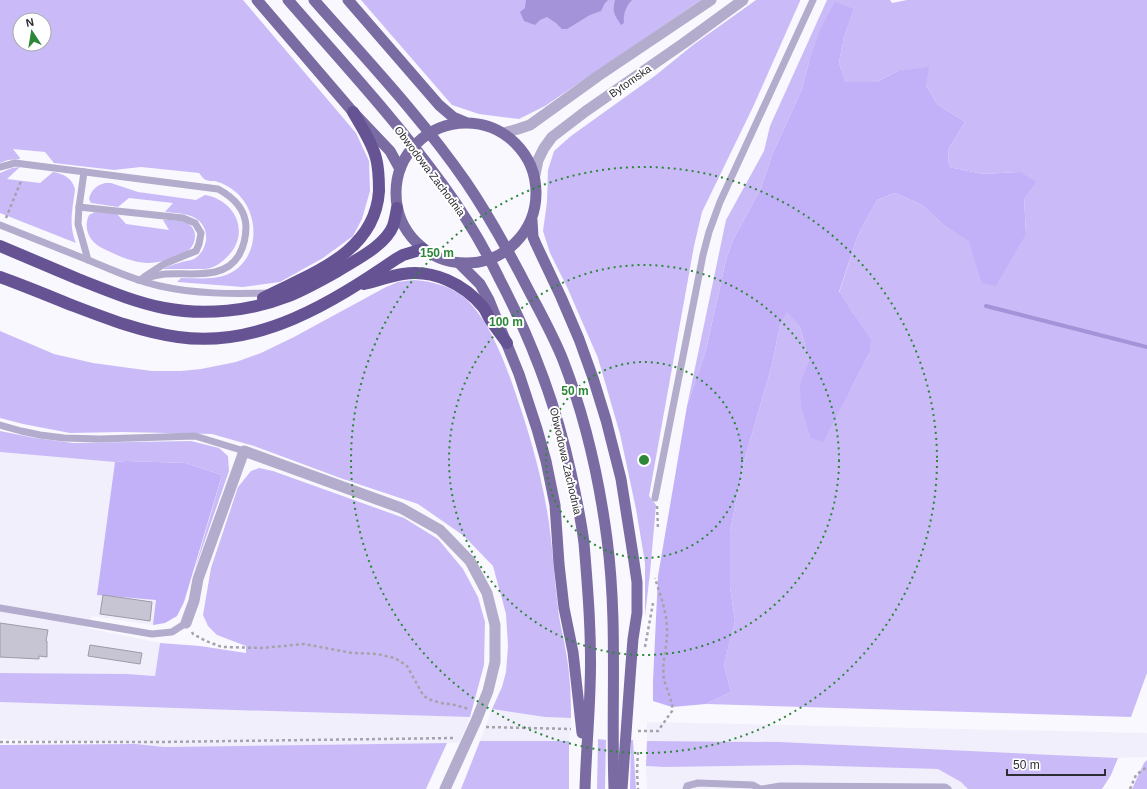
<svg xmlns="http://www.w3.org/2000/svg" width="1147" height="789" font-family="Helvetica,sans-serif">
	<rect width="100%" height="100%" fill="#f9f8fe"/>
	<!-- built -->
	<g fill="#f2effd">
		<polygon points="0,452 115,462 97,595 156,600 153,625 92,616 87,628 160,643 155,676 127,674 0,673"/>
		<polygon points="0,702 233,710 470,717 459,743 164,747 136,744 0,739"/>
		<polygon points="492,709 545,717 571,718 569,741 480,741"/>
		<polygon points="647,722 1147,733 1147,757 1118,758 780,742 647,741"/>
		<polygon points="797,765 939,769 961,782 968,789 647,789 646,766 664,767"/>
	</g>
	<!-- green -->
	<g fill="#cabbf8" fill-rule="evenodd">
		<path d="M0 0H243L356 133 369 161 370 191 362 219 353 236 323 258 280 282 243 287 177 282 181 278C196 278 212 280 226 275 259 262 261 218 239 195 232 188 223 183 215 181 212 181 208 181 206 180 203 179 201 175 199 173L141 167 114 170 54 163 45 152 13 149 20 158V159L8 160 0 163ZM20 20H44V44H20Z"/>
		<polygon points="361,0 701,0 545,106 519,119 479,114 452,105"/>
		<polygon points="756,0 800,0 800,1 753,107 702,212 694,246 649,496 656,505 650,573 645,616 645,563 636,509 620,434 598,358 567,287 550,253 543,231 547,202 548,170 554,151 571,136 656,75 693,45"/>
		<polygon points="827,0 890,0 892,3 907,0 1147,0 1147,673 1131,717 706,704 731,692 724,665 735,621 730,587 730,531 745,458 772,365 780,325 787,311 800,327 809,360 801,385 850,390 869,354 853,313 839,293 858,235 877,200 895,193 922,205 946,227 970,241 981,283 1026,234 1024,198 1020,172 983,174 949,167 948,150 965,122 937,104 926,85 898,71 876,82 846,82 839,63 844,37 854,9 809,62 802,89 772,155 761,188 733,240 726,260 706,350 687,406 726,220 764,151 770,126"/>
		<path d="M20 167 7 179 40 183 53 172C64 174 72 178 75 189 73 208 68 224 76 243L0 213V173L12 168Z"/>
		<path d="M105 183H111L138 192 196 200 205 195C236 200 251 234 227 257 220 264 214 268 205 269H164V268C169 266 174 264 179 263 184 261 189 261 194 259 209 250 211 227 195 218 186 213 175 213 165 212L173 203 129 198 118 207 91 203 89 199C91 190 97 185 105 183Z"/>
		<path d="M95 212 117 214 126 224 169 230 163 220C171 220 180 220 187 223 192 226 195 230 195 236 195 241 193 246 189 250 181 256 159 263 149 263 133 263 116 255 102 248 89 242 83 228 89 215Z"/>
		<path d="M413 280C430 281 447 285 461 295 486 314 502 355 512 383 528 428 542 475 549 523 553 551 554 579 558 607 559 622 564 637 566 652 570 674 571 695 571 718L545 717 492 709 502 687 506 672 508 646 506 614 493 566 464 536 418 504 343 479 254 446 212 434 122 432 70 433 23 424 0 418V331L54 354 93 363 152 371H181L201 369 236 362 261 353 294 337 386 287 398 282Z"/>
		<polygon points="0,431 35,438 73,443 191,441 219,448 228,456 229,471 194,572 222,475 185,463 126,461 115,462 0,452"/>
		<polygon points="259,468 273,471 404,518 438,539 463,569 478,597 485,622 484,665 470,717 233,710 0,702 0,673 127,674 155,676 160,643 200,646 246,653 246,646 217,635 208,626 203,615 211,568 238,487 251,471"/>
		<polygon points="598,739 606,740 605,789 597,789"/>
		<polygon points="631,740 633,740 636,789 630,789"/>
		<polygon points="480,741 569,741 569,789 461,789"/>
		<polygon points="647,741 780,742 1118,758 1111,775 1102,789 968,789 961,782 938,769 797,765 664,767 646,766"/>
		<polygon points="447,743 426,789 0,789 0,745 136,744 164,747"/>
		<polygon points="1147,760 1147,789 1132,789 1144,763"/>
	</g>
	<!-- forest -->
	<g fill="#c2b0f8">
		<polygon points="835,2 854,9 844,37 839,63 846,82 876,82 898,71 929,67 926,85 937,104 965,122 948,150 949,167 983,174 1020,172 1036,182 1024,198 1026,234 996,286 981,283 969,241 946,227 922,205 895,193 877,200 858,235 839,292 871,340 869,354 823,442 811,438 801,407 800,385 809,360 800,327 787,312 780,325 772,365 745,458 730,531 730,587 735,621 724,665 731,692 706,704 672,707 653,701 653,681 658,576 687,406 706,350 726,260 733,240 761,188 772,155 802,89 809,62 820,30"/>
		<polygon points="126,461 185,463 222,475 184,602 177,616 165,623 153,625 156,600 97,595 115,462"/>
	</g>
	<!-- water -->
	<g fill="#a493d8">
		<polygon points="526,0 608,0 605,3 601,11 590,15 567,29 562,29 556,23 547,17 540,20 535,25 524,21 520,12 525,8"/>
		<path d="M615 0H632C626 6 623 14 624 23L621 25C614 14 612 12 615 0Z"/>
	</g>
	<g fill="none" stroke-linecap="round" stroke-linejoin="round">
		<!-- stream -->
		<polyline stroke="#a493d8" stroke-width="4" points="986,306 1147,347"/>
	</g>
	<!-- building -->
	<g fill="#c7c4d3" stroke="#9d9aa9">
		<polygon points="103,595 152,602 150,621 100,614"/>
		<polygon points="0,623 48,630 46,641 47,641 47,657 39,656 39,659 0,657"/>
		<polygon points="90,645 142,653 140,664 88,656"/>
	</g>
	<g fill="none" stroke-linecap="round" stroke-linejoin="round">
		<!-- path -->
		<g stroke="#a4a3a9" stroke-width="2.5" stroke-dasharray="3 3" stroke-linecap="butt">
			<polyline points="6,218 21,181"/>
			<polyline points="657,506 658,529"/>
			<polyline points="192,632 193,634 206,641 222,647 262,648 304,644 352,653 377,654 395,658 407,666 423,695 428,699 441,703 455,705 469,709"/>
			<polyline points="645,647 653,603"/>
			<polyline points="486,727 571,729"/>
			<path d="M638 731H658L672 711C674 703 666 689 664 679 661 662 668 646 667 629 667 612 660 595 655 578"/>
			<polyline points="0,742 160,742 455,738"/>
			<polyline points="638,752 637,772 638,789"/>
			<polyline points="1130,789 1136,775 1147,767"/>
		</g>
		<!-- service -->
		<g stroke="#b3accc" stroke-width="7">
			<path d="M0 167 15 163 218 189C233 197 245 208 246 226 246 237 244 246 239 255 224 281 189 272 165 274 156 275 147 278 138 280"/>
			<path d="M84 172 79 207 78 224 88 260C112 270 136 281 160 286 195 294 232 294 267 293"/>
			<polyline points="79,207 183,218 195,223 201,233 199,244 196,251 186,255 164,264 144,277"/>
			<polyline points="0,225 88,260"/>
			<polyline points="0,425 21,431 40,435 64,438 100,439 195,436 244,451"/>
			<polyline points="655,498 703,255 709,232 720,202 813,0"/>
			<polyline points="0,608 152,634 172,632 186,623"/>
			<polyline points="686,789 687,786 698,783 753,785 760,789"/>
			<polyline points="762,789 780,786 945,787 948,789"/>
		</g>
		<!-- minor -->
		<polyline stroke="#b3accc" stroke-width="11" points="186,623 194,601 198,579 244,451 401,508 440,530 470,561 487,593 495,625 495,662 488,691 476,721 445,789"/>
		<!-- tertiary -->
		<g stroke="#b3accc" stroke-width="11">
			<polyline points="504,133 518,129 530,125 598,76 711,0"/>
			<polyline points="535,175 538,160 544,148 552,137 586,111 684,43 743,0"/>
		</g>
		<!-- primary -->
		<g stroke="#7a6ba3" stroke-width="11">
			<polyline points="257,0 353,112 390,151 400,169"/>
			<path d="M288 0C341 61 396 120 443 185 465 215 484 247 500 280 533 343 556 404 571 473 576 496 581 519 584 543 588 591 592 640 590 688 589 722 586 755 585 789"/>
			<path d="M314 0C366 59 421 117 466 182 489 216 509 252 528 289 540 312 553 335 563 360 585 417 599 478 607 539 618 622 611 705 614 789"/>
			<polyline points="348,0 439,105 453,117 465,122"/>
			<circle cx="466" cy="193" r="70"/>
			<polyline points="532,220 533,237 536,244 561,297 579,339 593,378 606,420 621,479 633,555 637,582 637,613 633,639 631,664 622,789"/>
			<polyline points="460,264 480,284 489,300 519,374 537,429 546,461 555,505 559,564 564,608 573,652 582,733"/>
		</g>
		<!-- motorway -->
		<g stroke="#665394" stroke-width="12">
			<path d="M0 246C26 257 52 268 78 279 106 290 134 302 164 308 205 316 251 311 289 296 306 289 322 280 338 271 355 260 385 246 393 226 395 220 396 214 397 208"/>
			<path d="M0 277C25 286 49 296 74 306 108 319 142 332 178 337 259 349 333 302 396 259L403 255 423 249"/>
			<path d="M364 284C377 281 390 276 403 274 433 269 464 284 483 307 486 311 488 316 491 321 496 328 502 336 507 343"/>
			<path d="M263 298C309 274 375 254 379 191 379 180 379 169 376 158 372 142 361 126 353 112"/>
		</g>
	</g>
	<!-- distance rings -->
	<g fill="none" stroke="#2c8738" stroke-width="2" stroke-dasharray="2 4">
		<circle cx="644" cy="460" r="98"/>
		<circle cx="644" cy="460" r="195"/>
		<circle cx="644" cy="460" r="293"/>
	</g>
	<g text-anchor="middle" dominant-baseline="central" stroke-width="4" stroke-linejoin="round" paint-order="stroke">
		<!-- street labels -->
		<g font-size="11" fill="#2f2e34" stroke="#fff">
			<text transform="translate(630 81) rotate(-35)">Bytomska</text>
			<text transform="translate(430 171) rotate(53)">Obwodowa Zachodnia</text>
			<text transform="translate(566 461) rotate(77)">Obwodowa Zachodnia</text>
		</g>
	</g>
	<circle cx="644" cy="460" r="6" fill="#2c8738" stroke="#fff" stroke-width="2"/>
	<g font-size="12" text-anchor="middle" font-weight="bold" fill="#2c8738" stroke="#fff" stroke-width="4" stroke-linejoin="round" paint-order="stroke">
		<text x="437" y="257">150 m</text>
		<text x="506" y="326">100 m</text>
		<text x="575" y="395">50 m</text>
	</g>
	<!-- north arrow -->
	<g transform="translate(32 32) rotate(348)"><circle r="19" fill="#ffffff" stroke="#acabae"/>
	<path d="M0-3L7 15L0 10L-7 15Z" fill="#2c8738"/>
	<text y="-6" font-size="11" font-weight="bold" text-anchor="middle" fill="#2f2e34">N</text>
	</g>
	<!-- scale -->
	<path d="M1007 769v6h98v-6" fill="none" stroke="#2f2e34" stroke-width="2"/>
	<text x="1013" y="769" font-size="12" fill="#2f2e34" stroke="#ffffff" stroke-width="3" paint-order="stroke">50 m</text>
</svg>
